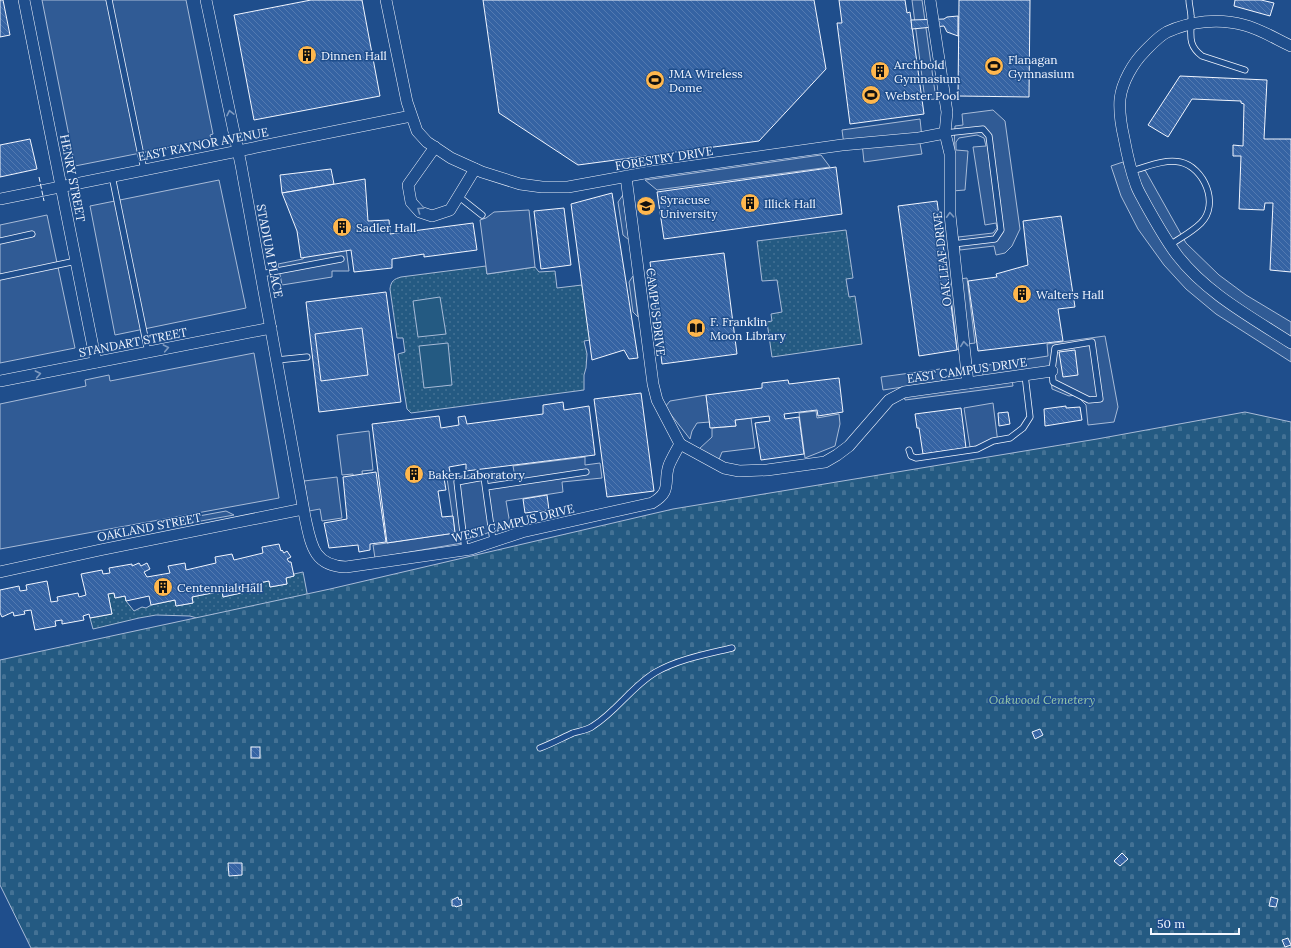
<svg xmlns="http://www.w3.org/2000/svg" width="1291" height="948" font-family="Lora,serif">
	<defs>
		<pattern id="grass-dots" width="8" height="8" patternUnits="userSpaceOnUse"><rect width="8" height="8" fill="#245a82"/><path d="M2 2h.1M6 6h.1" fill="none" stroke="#447295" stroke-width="1.8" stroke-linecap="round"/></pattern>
		<pattern id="cemetery-stones" width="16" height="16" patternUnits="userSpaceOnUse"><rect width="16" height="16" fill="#245a82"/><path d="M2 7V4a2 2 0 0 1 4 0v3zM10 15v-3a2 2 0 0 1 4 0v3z" fill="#447295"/></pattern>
		<pattern id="building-back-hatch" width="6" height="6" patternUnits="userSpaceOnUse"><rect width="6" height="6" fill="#3563a3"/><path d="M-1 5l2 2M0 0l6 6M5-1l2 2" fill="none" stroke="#537ab1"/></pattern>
	</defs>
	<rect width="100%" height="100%" fill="#1f4e8c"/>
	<!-- grass -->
	<g fill="url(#grass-dots)" stroke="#a8bbd7">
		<polygon points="846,230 853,278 846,279 849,297 855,296 862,344 772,357 767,322 772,321 771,314 782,312 777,280 762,281 757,241"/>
		<path d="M486 266 487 274 535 267 539 272 555 271 557 288 582 285 590 340 584 341 587 354 586 368 584 375V390L411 413 407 409 398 354 405 352 403 338H397L390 289C391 281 394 279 401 277Z"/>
		<polygon points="303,572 308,598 207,621 190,616 156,615 139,618 93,629 90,618 112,614 108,594 114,593 115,598 125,596 126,601 134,611 142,607 146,608 151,605 175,600 176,606 193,603 192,597 222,591 223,597 241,593 239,587 269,581 270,587 287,584 286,578 294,576 294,574"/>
	</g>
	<!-- cemetery -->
	<polygon fill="url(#cemetery-stones)" stroke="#a8bbd7" points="1245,412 1291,422 1291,948 31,948 0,885 0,660 330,589 673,509 1097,439"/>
	<!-- park -->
	<g fill="#245a82" stroke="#a8bbd7">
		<polygon points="440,297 446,334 418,337 413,301"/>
		<polygon points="448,343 452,385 424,388 419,346"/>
	</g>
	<!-- parking -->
	<g fill="#305b95" stroke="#a8bbd7">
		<polygon points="42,0 186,0 213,134 210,135 211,139 75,166"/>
		<polygon points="912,0 922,0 936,99 925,100"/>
		<polygon points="993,110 1005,121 1020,229 1012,246 1005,253 996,255 994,246 960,250 958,237 993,233 997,228 996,223 985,225 973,147 986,146 984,138 977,135 959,138 956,142 956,150 968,151 965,190 952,191 955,126 963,125 962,114"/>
		<polygon points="920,119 922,138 919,138 922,154 864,162 862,143 844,145 842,130"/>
		<polygon points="821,155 830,167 657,190 645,180"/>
		<polygon points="1123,162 1128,174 1145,170 1186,243 1219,275 1246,295 1291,322 1291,362 1216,314 1186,289 1164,265 1138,229 1121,196 1111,166"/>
		<polygon points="219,180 246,308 115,335 90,206"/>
		<polygon points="623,195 629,240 623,235 618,202"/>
		<polygon points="529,210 535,267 487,274 480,220 486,218 494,212"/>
		<polygon points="47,215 75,348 0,363 0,225"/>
		<polygon points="346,248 349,271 332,271 332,277 282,285 278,264 303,259 304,257"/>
		<polygon points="633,276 638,317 633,312 629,282"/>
		<polygon points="967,278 975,343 967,344 961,351 957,349 950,288 952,280"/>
		<polygon points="1105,336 1118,407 1114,422 1088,425 1086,405 1076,395 1069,396 1052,389 1050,368 983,376 982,366 1048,356 1047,344"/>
		<polygon points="254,353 279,498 0,549 0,404 86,386 85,380 109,375 110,381"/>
		<polygon points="940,369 942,381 883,390 881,377"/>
		<polygon points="1012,380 1013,386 905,400 904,394"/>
		<polygon points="706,395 710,422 697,423 692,431 690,439 665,407 670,401"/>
		<polygon points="993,403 998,443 970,447 964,408"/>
		<polygon points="816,411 817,418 839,414 840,424 835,446 805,458 799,413"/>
		<polygon points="751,418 755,448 722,452 718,462 699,449 712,437 712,428 736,426 735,420"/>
		<polygon points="369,431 373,470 362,471 363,479 354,481 353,474 342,475 337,435"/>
		<polygon points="585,457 585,465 600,463 602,478 562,482 563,492 506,501 510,524 462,543 375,558 373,545 455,533 447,478 493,472 495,480 515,477 513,466"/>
		<polygon points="337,477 342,518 322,521 320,509 309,511 304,481"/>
		<polygon points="226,511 234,515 179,525 188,518"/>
	</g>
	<!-- building -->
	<g fill="url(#building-back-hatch)" stroke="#f2f6ff">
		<polygon points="0,0 3,0 10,35 0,37"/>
		<polygon points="311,0 362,0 380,96 254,120 234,15"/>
		<polygon points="483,0 814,0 826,69 759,141 578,165 499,113"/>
		<polygon points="839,0 905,0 907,13 910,12 924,114 850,124 837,23 842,23"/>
		<polygon points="959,0 1030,0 1029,97 958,96"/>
		<polygon points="1235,0 1261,0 1274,3 1270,16 1234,6"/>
		<polygon points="958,16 958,36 947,32 944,26 912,29 911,20 944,19 947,17"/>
		<polygon points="1180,76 1267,80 1264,139 1291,139 1291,272 1270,270 1273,203 1265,203 1264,210 1239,209 1241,156 1233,156 1233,145 1243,146 1244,104 1241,103 1241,101 1192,99 1168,137 1148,125"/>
		<polygon points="30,139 37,169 0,177 0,145"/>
		<polygon points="836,167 842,214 664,239 657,192"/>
		<polygon points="331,169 334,184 282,193 280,175"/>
		<polygon points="365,179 368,221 389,220 390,234 473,223 477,250 424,257 424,254 392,259 392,268 354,272 351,250 301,258 297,231 282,193"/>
		<polygon points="612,193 638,358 629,359 624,350 592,360 571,204"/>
		<polygon points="937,201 946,266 948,271 949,289 957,350 919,356 898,206"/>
		<polygon points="564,208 571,265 541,269 534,211"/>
		<polygon points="1061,216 1075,307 1058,309 1063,341 978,351 968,281 997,277 996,274 1028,265 1023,221"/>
		<polygon points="724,253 737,354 662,364 650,262"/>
		<polygon points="386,292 401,402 319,412 306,302"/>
		<polygon points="362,328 368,375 321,381 315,334"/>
		<polygon points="1075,350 1078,375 1063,377 1059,352"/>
		<polygon points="839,378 843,412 818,416 817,410 784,414 785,419 799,417 804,454 761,460 755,423 770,421 769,416 735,420 736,426 710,428 706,395 762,388 762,383 788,380 789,384"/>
		<polygon points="641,393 654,491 607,497 594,399"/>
		<polygon points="563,402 564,410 589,406 595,455 466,471 466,464 449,467 451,477 444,478 446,490 438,491 442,517 453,516 455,533 387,543 372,424 439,416 441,428 459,425 458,417 465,416 467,424 543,414 543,405"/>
		<polygon points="1066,406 1066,408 1080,407 1082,420 1045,426 1044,409"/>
		<polygon points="961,408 966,448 923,454 919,428 917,428 915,414"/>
		<polygon points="1008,412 1010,424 999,426 998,413"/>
		<polygon points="376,472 386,542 370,544 370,550 359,552 358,545 329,548 324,523 347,519 343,477"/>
		<polygon points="547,495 549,510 525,513 523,499"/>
		<polygon points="279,544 281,551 282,550 284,553 287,551 291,557 287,559 289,562 291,562 294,576 286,578 287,584 270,587 269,581 239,587 241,593 223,597 222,591 192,597 193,603 176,606 175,600 151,605 149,596 126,601 125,596 115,598 114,593 108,594 112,614 90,618 89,614 83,616 84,620 62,624 62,620 55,621 56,626 35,630 31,610 24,611 25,614 14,616 13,612 2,617 0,613 0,590 19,586 20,591 27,590 26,585 47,581 51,602 58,601 57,597 78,593 79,597 86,595 81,574 102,570 103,574 110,573 109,568 132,564 132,566 139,563 141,566 147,563 150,569 144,572 147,577 170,573 168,566 185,563 186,570 216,563 215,557 232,554 234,560 263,553 262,547"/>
		<polygon points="1040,729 1043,735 1035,739 1032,732"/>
		<rect x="251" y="747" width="9" height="11"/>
		<polygon points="1122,853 1128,859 1120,866 1114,861"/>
		<polygon points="228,863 242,863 242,875 229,876"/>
		<polygon points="458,897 459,900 461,899 462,905 456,907 455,906 452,906 452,900"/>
		<polygon points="1271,897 1278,899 1276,907 1269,906"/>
		<polygon points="1288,938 1291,945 1285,947 1282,940"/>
	</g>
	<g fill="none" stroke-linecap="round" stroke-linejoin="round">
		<defs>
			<g id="lane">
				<polyline points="109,0 144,170"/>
				<path d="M1189 0C1189 5 1191 11 1191 16 1192 33 1186 44 1202 56L1245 70"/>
				<polyline points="945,133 983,129 989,136 1001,230 995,239 953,244"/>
				<path d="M1131 171C1147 167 1163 159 1180 162 1204 167 1220 204 1201 223 1192 232 1180 238 1170 245"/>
				<polyline points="112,176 148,352"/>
				<polyline points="458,196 482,215"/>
				<polyline points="0,241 32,234"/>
				<polyline points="261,274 341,259"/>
				<polyline points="0,277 76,261"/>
				<polygon points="1092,342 1100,399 1089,400 1053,382 1052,370 1055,348"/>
				<polyline points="277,360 307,357"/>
				<polyline points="909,450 911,456 916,458 977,449 993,441 1010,438 1023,428 1030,417 1025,375"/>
				<polyline points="486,487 586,472"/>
				<polyline points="465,550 457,482 484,477 493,541"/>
				<path d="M540 748C551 744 562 738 573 733 580 731 588 730 593 726 617 711 632 686 656 672 679 659 707 654 732 648"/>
			</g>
			<g id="street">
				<polyline points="24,0 96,362"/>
				<path d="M206 0 241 165 305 517C311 544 313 566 346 567L471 549 522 532 652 503C673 491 663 482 669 465 672 458 676 451 680 444"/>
				<polyline points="386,0 407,102 417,131 427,142 451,158 482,172 520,184 542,187 568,187 650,172 842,145 919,138 945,133"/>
				<polyline points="930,0 947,112 945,133 950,154 950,215 968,383"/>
				<path d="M1291 46C1276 39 1260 29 1244 25 1219 18 1191 21 1167 32 1159 36 1151 45 1145 51 1133 63 1122 82 1120 99 1119 112 1121 125 1124 138 1127 154 1130 169 1136 185 1138 191 1142 197 1145 203 1155 221 1165 239 1177 255 1206 293 1251 317 1291 343"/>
				<polyline points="435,147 408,185 411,202 420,212 432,216 450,210 475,169"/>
				<polyline points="626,177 653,384 657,400 680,444"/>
				<polyline points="0,199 411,116"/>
				<polyline points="0,381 271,328"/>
				<polyline points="680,444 724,468 739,471 767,470 825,462 837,455 849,446 889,400 904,392 1052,371"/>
				<polyline points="0,572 100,550 303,509"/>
			</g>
		</defs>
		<!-- lane casing -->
		<use href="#lane" stroke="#f2f6ff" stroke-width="7"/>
		<!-- street casing -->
		<use href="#street" stroke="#f2f6ff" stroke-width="12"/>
		<!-- lane -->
		<use href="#lane" stroke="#1f4e8c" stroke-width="5.5"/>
		<!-- street -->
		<use href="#street" stroke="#1f4e8c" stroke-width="11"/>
		<!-- fence -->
		<polyline stroke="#f2f6ff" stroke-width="1" stroke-dasharray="5 2" stroke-linecap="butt" points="39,177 44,201"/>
	</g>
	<!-- one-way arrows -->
	<defs><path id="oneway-chevron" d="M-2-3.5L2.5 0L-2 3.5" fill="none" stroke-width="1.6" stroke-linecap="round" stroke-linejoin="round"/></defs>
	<g stroke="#7e9ac0">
		<use href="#oneway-chevron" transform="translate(230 113) rotate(-102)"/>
		<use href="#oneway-chevron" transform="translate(420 210) rotate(-145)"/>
		<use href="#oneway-chevron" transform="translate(950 215) rotate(-93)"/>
		<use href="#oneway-chevron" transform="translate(964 344) rotate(-96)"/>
		<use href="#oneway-chevron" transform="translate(166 348) rotate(-11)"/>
		<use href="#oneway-chevron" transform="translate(38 374) rotate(-11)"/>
	</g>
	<!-- icons -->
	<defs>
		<symbol id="building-disc" viewBox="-11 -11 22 22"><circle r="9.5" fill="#ffb74d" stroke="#1f4e8c"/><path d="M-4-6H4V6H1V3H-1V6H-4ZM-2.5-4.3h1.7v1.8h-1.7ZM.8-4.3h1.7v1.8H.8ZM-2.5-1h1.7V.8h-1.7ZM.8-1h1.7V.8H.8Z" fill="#111"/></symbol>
		<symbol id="stadium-disc" viewBox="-11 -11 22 22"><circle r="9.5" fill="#ffb74d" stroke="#1f4e8c"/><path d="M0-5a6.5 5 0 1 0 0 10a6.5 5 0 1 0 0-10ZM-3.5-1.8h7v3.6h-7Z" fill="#111"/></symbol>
		<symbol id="university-disc" viewBox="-11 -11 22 22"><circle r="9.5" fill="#ffb74d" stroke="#1f4e8c"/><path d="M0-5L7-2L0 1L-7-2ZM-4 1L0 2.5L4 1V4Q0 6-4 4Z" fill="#111"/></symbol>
		<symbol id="library-disc" viewBox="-11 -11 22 22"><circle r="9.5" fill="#ffb74d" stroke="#1f4e8c"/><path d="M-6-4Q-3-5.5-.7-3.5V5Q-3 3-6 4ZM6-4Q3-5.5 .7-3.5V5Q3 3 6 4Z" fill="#111"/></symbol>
	</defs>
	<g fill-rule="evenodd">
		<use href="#building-disc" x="296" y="44" width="22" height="22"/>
		<use href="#stadium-disc" x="983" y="55" width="22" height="22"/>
		<use href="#building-disc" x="869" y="60" width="22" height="22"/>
		<use href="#stadium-disc" x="644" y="69" width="22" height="22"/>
		<use href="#stadium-disc" x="860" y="84" width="22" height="22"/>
		<use href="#building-disc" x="739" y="192" width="22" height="22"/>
		<use href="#university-disc" x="635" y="195" width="22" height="22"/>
		<use href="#building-disc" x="331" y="216" width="22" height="22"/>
		<use href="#building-disc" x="1011" y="283" width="22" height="22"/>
		<use href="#library-disc" x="685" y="317" width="22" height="22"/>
		<use href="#building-disc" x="403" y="463" width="22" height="22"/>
		<use href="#building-disc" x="152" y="576" width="22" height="22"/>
	</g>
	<g text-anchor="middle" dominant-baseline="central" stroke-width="3" stroke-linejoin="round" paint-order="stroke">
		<!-- poi labels -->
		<g font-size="12" fill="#f2f6ff" stroke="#1f4e8c" text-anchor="start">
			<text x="321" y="55">Dinnen Hall</text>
			<text x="1008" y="59">Flanagan<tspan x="1008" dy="14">Gymnasium</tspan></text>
			<text x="894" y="64">Archbold<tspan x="894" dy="14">Gymnasium</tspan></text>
			<text x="669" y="73">JMA Wireless<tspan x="669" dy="14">Dome</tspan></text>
			<text x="885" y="95">Webster Pool</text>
			<text x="660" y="199">Syracuse<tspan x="660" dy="14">University</tspan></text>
			<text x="764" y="203">Illick Hall</text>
			<text x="356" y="227">Sadler Hall</text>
			<text x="1036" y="294">Walters Hall</text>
			<text x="710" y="321">F. Franklin<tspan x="710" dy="14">Moon Library</tspan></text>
			<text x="428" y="474">Baker Laboratory</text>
			<text x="177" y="587">Centennial Hall</text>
		</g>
		<!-- street labels -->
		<g font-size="12" fill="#f2f6ff" stroke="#1f4e8c">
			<text transform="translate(203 144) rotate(-11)">EAST RAYNOR AVENUE</text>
			<text transform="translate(664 158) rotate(-9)">FORESTRY DRIVE</text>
			<text transform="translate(73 178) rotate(79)">HENRY STREET</text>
			<text transform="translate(270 251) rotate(79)">STADIUM PLACE</text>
			<text transform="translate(942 259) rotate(-96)">OAK LEAF DRIVE</text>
			<text transform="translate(656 312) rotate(83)">CAMPUS DRIVE</text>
			<text transform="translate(133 342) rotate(-11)">STANDART STREET</text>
			<text transform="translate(967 370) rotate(-8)">EAST CAMPUS DRIVE</text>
			<text transform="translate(513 523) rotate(-14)">WEST CAMPUS DRIVE</text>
			<text transform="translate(149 527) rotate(-11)">OAKLAND STREET</text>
		</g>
		<!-- park labels -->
		<g font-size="12" font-style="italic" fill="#97c8a6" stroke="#1f4e8c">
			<text x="1042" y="699">Oakwood Cemetery</text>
		</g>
	</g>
	<!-- scale -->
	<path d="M1151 928v6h88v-6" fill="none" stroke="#f2f6ff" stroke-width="2"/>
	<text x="1157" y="928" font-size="12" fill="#f2f6ff" stroke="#1f4e8c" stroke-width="3" paint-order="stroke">50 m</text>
</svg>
